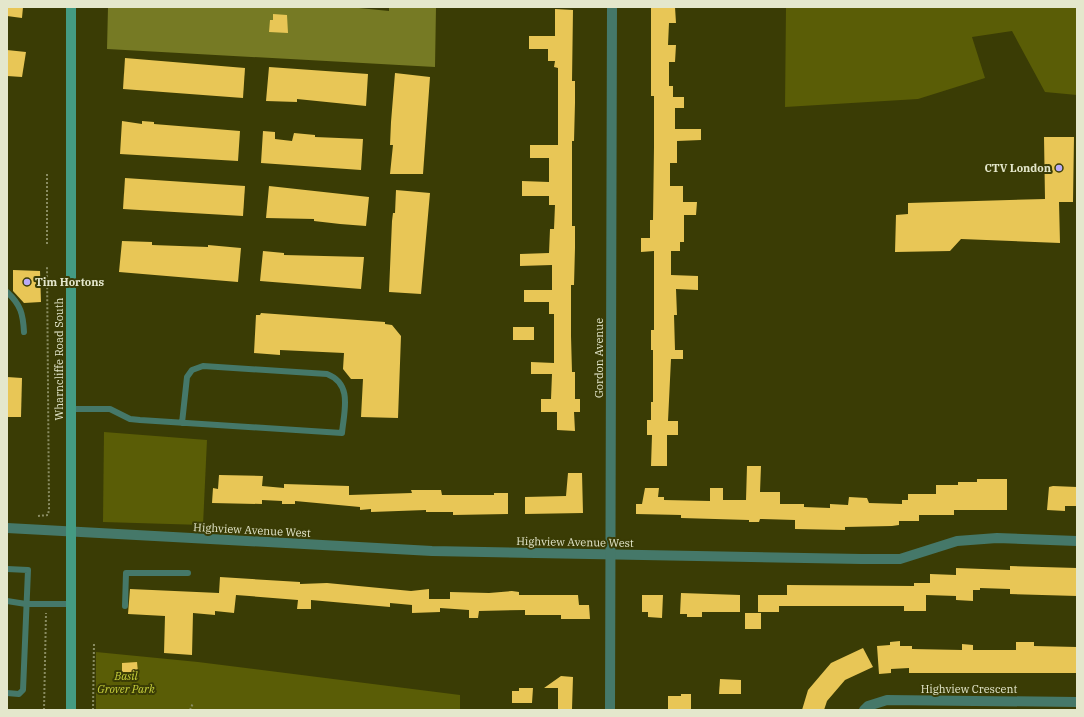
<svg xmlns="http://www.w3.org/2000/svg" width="1084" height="717" font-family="'IBM Plex Serif',serif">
	<rect width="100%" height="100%" fill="#3a3c05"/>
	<!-- green -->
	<g fill="#5a5d06">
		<polygon points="786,7 1077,7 1077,95 1045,92 1012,31 972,37 985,78 918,99 785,107"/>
		<polygon points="104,432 207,440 203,525 103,522"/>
		<polygon points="96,652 198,662 460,695 460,710 96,710"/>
	</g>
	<!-- forest -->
	<polygon fill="#767a24" points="108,7 349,7 389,11 389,7 436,7 435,67 107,49"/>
	<!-- building -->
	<g fill="#e8c656">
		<polygon points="7,7 23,7 22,18 7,16"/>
		<polygon points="651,7 675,7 676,23 669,23 668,45 676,45 675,62 669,62 669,86 673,86 673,97 684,97 684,108 675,108 675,129 701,129 701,140 677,141 677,163 670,163 670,186 683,186 683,202 697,202 696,215 684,215 684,242 680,242 680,251 671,251 671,275 698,276 698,290 676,289 677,315 674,315 675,350 683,350 683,359 671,359 668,421 678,421 678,435 667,435 667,466 651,466 652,435 647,435 647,420 651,420 651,402 653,402 653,350 651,350 651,330 654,330 654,251 641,252 641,238 650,238 650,220 653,220 654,147 654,96 651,96"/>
		<polygon points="555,9 573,10 572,81 575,81 575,103 574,141 572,141 572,226 575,226 575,248 574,285 571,285 571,336 572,372 575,372 575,399 580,399 580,412 574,412 575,431 557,430 557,412 541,412 541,399 551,399 552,374 531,374 531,362 554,363 554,314 549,314 549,302 524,302 524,290 552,290 552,265 520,266 520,254 549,253 550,229 554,229 555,205 549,205 549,196 522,196 522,181 549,182 549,158 530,158 530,145 558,145 558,68 554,67 555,61 548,61 548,49 529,49 529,36 555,36"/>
		<polygon points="273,14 287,15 288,33 269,32 270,20 273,20"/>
		<polygon points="7,50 26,52 22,77 7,76"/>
		<polygon points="125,58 245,68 243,98 123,89"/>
		<polygon points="269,67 368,74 366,106 297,99 297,102 266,101"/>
		<polygon points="395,73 430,77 423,174 390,174 393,145 390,145 391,122"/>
		<polygon points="122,121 142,124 142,121 154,122 154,124 240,131 238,161 120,154"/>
		<polygon points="263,131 275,132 275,139 292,141 294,133 315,135 315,137 363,139 361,170 261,163"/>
		<polygon points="1044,137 1074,137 1073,202 1059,202 1060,243 961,239 950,251 895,252 896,215 908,214 908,203 1045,199"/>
		<polygon points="125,178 245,186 243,216 123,209"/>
		<polygon points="269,186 369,197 366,226 340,224 314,221 314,219 266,218"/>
		<polygon points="396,190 430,193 421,294 389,292 392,221 393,213 395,213"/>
		<polygon points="122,241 152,242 152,245 208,247 208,245 241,248 238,282 119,272"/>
		<polygon points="263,251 284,253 284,255 364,257 361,289 260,281"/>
		<polygon points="13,270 40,271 41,302 24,303 13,291"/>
		<polygon points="261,313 385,322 385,324 392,325 401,336 398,418 361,417 363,379 351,379 343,369 344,353 280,350 280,355 254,353 256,315 260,315"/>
		<rect x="513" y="327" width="21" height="13"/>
		<polygon points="7,377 22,378 21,417 7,417"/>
		<polygon points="747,466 761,466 760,492 780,492 780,504 804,504 804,507 830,508 830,504 848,505 849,497 867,498 869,503 902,504 902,500 908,500 908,494 936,494 936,485 958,485 958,482 977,482 977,479 1007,479 1007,510 954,510 954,515 919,515 919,521 899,521 899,525 892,526 845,527 845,530 795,529 795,520 760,519 759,522 749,522 749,520 681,518 681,515 636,514 636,504 642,504 645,488 659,488 658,497 664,497 664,500 710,501 710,488 723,488 723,500 746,500"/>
		<polygon points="568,473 582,473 583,513 525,514 525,497 566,496"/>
		<polygon points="219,475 263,476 262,486 284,488 284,484 349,486 349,495 412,493 411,490 441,490 442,495 494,495 494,493 508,493 508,514 453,515 453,512 426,512 426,510 371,512 371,509 360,510 360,507 295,501 295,504 282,504 282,501 262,500 262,504 212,503 213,488 218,489"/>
		<polygon points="1053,486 1077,487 1077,506 1065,506 1065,511 1047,510 1049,487"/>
		<polygon points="1010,566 1077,568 1077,596 1010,594 1010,589 980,588 980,590 973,590 973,601 956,600 956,596 926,595 926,611 904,611 904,606 779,606 779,612 758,612 758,595 787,595 787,585 914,586 914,583 930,583 930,574 956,575 956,568 1010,570"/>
		<polygon points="220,577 300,582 300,584 327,583 411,591 429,589 429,599 450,599 450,592 489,593 512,591 519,592 519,595 578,595 579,605 589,605 590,619 561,619 561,615 525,615 525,610 479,611 478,618 469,618 469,610 440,608 440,612 412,613 412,605 390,603 390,607 311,600 311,609 297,609 298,600 236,595 234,613 215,611 215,615 193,613 192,655 164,653 165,616 128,614 130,589 219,593"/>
		<polygon points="681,593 740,595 740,612 702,612 702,617 687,617 687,614 680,614"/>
		<polygon points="642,595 663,595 662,618 648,617 648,612 642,612"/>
		<rect x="745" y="613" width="16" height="16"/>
		<polygon points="900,641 900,646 912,646 912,649 962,650 962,644 973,645 973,650 1016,650 1016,642 1034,642 1034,646 1077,647 1077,673 909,673 909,668 891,669 891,673 879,674 877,646 890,645 890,642"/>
		<polygon points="863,648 873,667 845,680 827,701 824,710 802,710 808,690 831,663"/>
		<polygon points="137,662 138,672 122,672 122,663"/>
		<polygon points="561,676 573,677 572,709 558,709 558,688 544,688"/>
		<polygon points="720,679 741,680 741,694 719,694"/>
		<polygon points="519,688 533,688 532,703 512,703 512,691 519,691"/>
		<polygon points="681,694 691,694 691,710 668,710 668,696 681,696"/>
	</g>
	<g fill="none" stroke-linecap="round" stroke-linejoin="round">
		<!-- path -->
		<g stroke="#898c62" stroke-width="2" stroke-dasharray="2 2" stroke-linecap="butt">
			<polyline points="47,174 47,245"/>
			<polyline points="38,516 48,515 49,509 47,267"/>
			<polyline points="44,710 46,613"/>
			<polyline points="93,710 94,643"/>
			<polyline points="190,710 193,703"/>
		</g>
		<!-- lane -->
		<g stroke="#457869" stroke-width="6">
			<path d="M7 292C21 305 23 314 24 332"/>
			<path d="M71 409H110L130 419 140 420 342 433C344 411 353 384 327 374L203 366 192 370 187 377 182 423"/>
			<polyline points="7,569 28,570 23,690 19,694 7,693"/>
			<polyline points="7,601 26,604 71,604"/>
			<polyline points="125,606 126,573 188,573"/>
		</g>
		<!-- street -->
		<g stroke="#457869" stroke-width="10">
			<polyline points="7,528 432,551 862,559 900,559 957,541 997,538 1077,541"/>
			<polyline points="610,710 612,7"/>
			<polyline points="864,710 868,706 887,700 1077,702"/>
		</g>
		<!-- secondary -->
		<polyline stroke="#449b83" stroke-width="10" points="71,710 71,7"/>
	</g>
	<!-- markers -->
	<g fill="#b9abf7" stroke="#3a3c05" stroke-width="1.5">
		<circle cx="1059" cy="168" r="4"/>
		<circle cx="27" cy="282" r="4"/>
	</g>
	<g text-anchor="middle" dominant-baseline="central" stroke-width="4" stroke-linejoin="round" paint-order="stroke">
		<!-- poi labels -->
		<g font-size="11" font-weight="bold" fill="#e4e7cc" stroke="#3a3c05" text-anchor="end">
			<text x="1051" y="168">CTV London</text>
			<text x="35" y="282" text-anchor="start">Tim Hortons</text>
		</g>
		<!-- street labels -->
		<g font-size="11" fill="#e4e7cc" stroke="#3a3c05">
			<text transform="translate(599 358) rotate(-90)">Gordon Avenue</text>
			<text transform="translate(59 359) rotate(-90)">Wharncliffe Road South</text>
			<text transform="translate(252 530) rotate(3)">Highview Avenue West</text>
			<text transform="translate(575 542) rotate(1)">Highview Avenue West</text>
			<text x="969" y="689">Highview Crescent</text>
		</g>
		<!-- park labels -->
		<g font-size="11" font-style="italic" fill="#cad23c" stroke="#3a3c05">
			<text x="126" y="676">Basil<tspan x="126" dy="13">Grover Park</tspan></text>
		</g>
	</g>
	<!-- border -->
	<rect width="1084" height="717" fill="none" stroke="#e4e7cc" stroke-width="16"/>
</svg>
